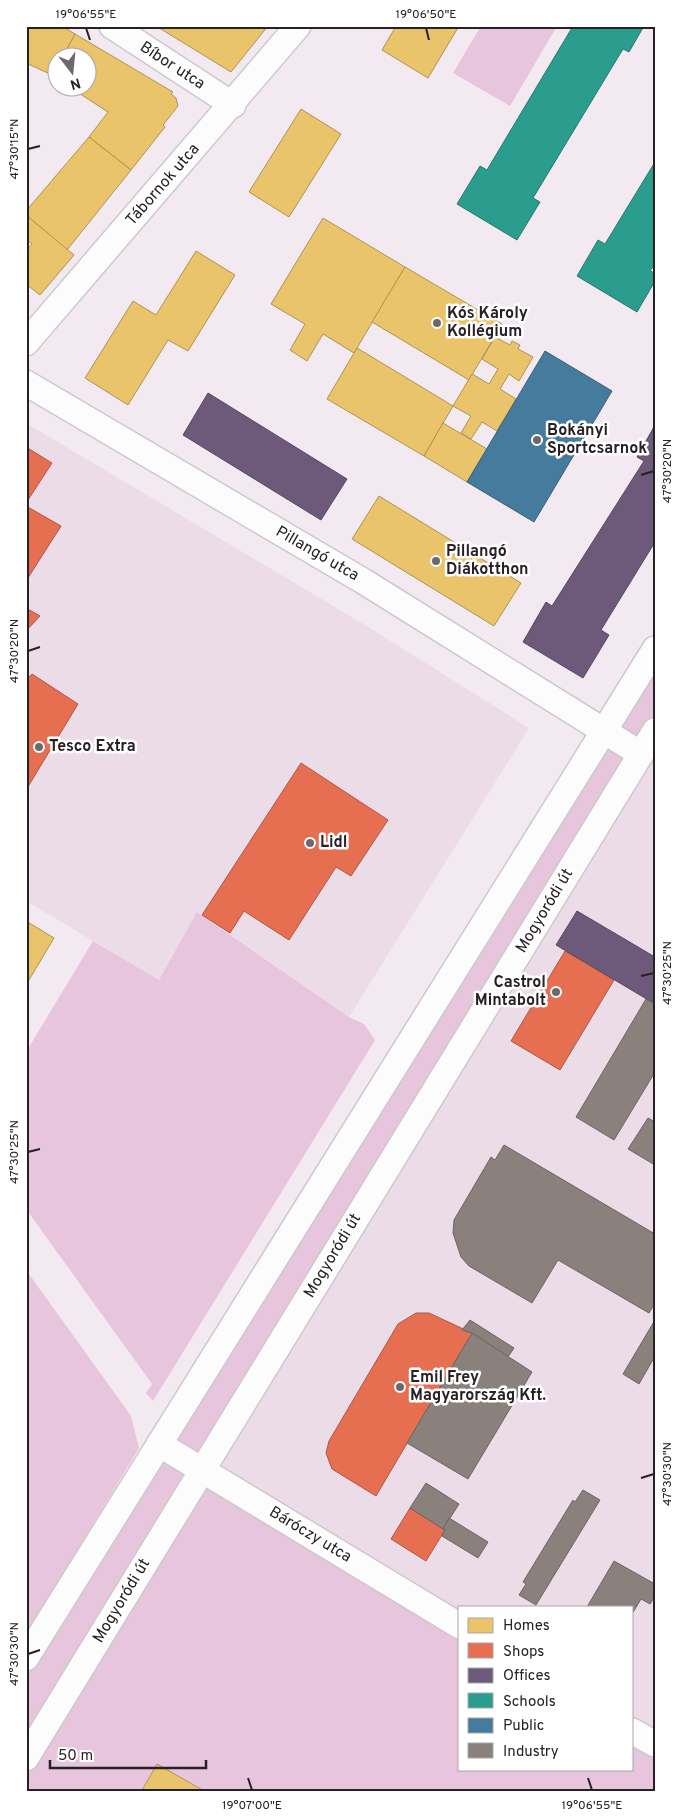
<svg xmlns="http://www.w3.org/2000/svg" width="681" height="1818" font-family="Overpass,sans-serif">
	<rect width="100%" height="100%" fill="#f2eaf0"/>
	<!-- built -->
	<g fill="#ecdce7">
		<polygon points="26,423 365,625 529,728 349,1017 198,912 159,980 26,901"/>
		<polygon points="655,751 655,1740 632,1726 632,1607 460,1607 460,1621 206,1467"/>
	</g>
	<!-- green -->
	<g fill="#e6c5dd">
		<polygon points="481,26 557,26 510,106 453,73"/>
		<polygon points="655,649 655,731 203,1470 460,1626 460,1769 632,1769 632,1731 655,1744 655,1792 26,1792 26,1658"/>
		<polygon points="197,912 349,1017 364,1024 375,1040 153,1401 146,1393 152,1384 26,1209 26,1052 93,941 159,980"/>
		<polygon points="26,1270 131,1416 139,1448 26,1635"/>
	</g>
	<!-- homes -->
	<g fill="#e9c46a" stroke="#af9356">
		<polygon points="26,26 62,26 75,34 62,58 58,58 58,66 52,75 26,63"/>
		<polygon points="156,26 268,26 231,72"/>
		<polygon points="396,26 459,26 428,78 382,50"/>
		<polygon points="75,34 173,92 171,94 176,98 178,106 163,125 165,127 131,170 89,137 108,112 71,88 88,88 88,58 62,58"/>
		<polygon points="301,109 341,134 289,217 249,192"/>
		<polygon points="89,137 131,170 67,250 26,215 26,211"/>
		<polygon points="26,215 74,255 40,295 26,284 26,251 32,244 26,239"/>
		<polygon points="323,218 405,267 354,353 323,334 307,361 290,350 305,324 271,304"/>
		<polygon points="196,251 235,275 188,351 168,340 128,405 85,378 133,301 156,315"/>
		<polygon points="405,267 502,324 469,380 372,322"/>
		<polygon points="495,337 510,345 512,341 520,345 518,349 533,357 519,381 509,374 500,389 516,399 497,431 482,422 471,439 461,433 471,416 453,406 472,374 489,384 498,369 482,359"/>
		<polygon points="357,348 453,406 424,456 327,399"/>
		<polygon points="443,423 487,449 467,482 424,456"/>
		<polygon points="379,496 521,583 494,626 352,539"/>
		<polygon points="26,921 54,938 26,985"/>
		<polygon points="157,1764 206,1792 141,1792"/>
	</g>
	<!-- shops -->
	<g fill="#e76f51" stroke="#ad5844">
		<polygon points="26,447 52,463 26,503"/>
		<polygon points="26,506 61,526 26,581"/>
		<polygon points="26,608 40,616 26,631"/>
		<polygon points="32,674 78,704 26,790 26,680"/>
		<polygon points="301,763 388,820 351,876 336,867 289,940 244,911 230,933 202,915"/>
		<polygon points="565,951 614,980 560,1070 511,1041"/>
		<polygon points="416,1313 429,1313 472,1333 376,1496 332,1469 326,1453 329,1441 398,1324"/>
		<polygon points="410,1508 445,1530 426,1561 391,1539"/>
	</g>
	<!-- offices -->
	<g fill="#6d597a" stroke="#584861">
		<polygon points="208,393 347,479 321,520 183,435"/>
		<polygon points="655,425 655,542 601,630 609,635 583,678 523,642 546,602 552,606 644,461 637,457"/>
		<polygon points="577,911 655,957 655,1004 556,945"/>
	</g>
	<!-- schools -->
	<g fill="#2a9d8f" stroke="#297870">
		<polygon points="573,26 644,26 629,52 623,49 533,198 540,202 517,240 457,204 480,166 487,170"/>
		<polygon points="655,162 655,264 650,271 655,273 655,281 637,312 577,276 598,240 605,244"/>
	</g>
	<!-- public -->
	<polygon fill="#457b9d" stroke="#3c6079" points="545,351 612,391 534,522 467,482"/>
	<!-- industry -->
	<g fill="#8a817c" stroke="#6c6462">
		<polygon points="646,999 655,1004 655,1072 614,1140 576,1117"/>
		<polygon points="648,1118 655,1122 655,1165 628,1149"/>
		<polygon points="504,1145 655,1234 655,1303 649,1313 558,1260 532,1303 469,1266 461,1257 453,1233 454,1220 491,1157 495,1160"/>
		<polygon points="470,1320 514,1348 508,1357 472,1333 462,1330"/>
		<polygon points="655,1320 655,1356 639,1384 623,1374"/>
		<polygon points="472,1333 532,1372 468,1479 407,1443"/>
		<polygon points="426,1483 459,1504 443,1529 410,1508"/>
		<polygon points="583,1490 600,1500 536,1605 519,1595 526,1584 523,1582 573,1500 575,1502"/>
		<polygon points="449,1518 488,1542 478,1558 442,1536 445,1530 443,1529"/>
		<polygon points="614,1561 655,1584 655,1596 650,1604 641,1599 632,1614 632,1607 587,1607"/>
	</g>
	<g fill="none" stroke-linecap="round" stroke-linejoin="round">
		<defs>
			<g id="minor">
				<polyline points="112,26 233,105"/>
				<polyline points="26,343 298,26"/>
				<polyline points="26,383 363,581 641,754"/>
				<polyline points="159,1444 460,1626"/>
				<polyline points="26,1658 655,649"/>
				<polyline points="632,1731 655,1744"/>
				<polyline points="26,1758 655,731"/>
			</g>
		</defs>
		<!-- minor casing -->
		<use href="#minor" stroke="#cec8cd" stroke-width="28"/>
		<!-- minor -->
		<use href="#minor" stroke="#fdfcfd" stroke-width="25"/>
	</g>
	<!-- ticks -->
	<path fill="none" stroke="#272126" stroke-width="2" d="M86 28 90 40M426 28 429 40M28 149 40 146M641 475 654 471M28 651 40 647M641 976 654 973M28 1152 40 1149M641 1478 654 1474M28 1654 40 1650M248 1778 252 1790M588 1778 592 1790"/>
	<!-- markers -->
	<g fill="#6e676d" stroke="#fff" stroke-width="2">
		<circle cx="437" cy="323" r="5"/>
		<circle cx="537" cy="440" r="5"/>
		<circle cx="436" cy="561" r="5"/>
		<circle cx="39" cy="747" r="5"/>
		<circle cx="310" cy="843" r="5"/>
		<circle cx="556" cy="992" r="5"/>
		<circle cx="400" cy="1387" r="5"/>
	</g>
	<g text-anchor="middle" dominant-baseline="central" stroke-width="5" stroke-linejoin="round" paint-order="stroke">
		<!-- street labels -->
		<g font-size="16" fill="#272126" stroke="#fff">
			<text transform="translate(172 66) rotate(33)">Bíbor utca</text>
			<text transform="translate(163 185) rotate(-49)">Tábornok utca</text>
			<text transform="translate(317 554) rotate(30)">Pillangó utca</text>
			<text transform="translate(545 911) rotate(-59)">Mogyoródi út</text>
			<text transform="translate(333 1256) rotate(-59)">Mogyoródi út</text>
			<text transform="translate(310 1535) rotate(31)">Báróczy utca</text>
			<text transform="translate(122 1601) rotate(-59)">Mogyoródi út</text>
		</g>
		<!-- poi labels -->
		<g font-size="16" font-weight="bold" fill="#272126" stroke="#fff" text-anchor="start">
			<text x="447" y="314">Kós Károly<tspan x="447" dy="18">Kollégium</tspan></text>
			<text x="547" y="431">Bokányi<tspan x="547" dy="18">Sportcsarnok</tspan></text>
			<text x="446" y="552">Pillangó<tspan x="446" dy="18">Diákotthon</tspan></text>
			<text x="49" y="747">Tesco Extra</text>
			<text x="320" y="843">Lidl</text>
			<text x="546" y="983" text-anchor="end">Castrol<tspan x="546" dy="18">Mintabolt</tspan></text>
			<text x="410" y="1378">Emil Frey<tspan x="410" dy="18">Magyarország Kft.</tspan></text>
		</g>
	</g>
	<!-- border -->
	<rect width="681" height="1818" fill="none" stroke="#ffffff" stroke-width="55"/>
	<!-- legend -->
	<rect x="458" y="1606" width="175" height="165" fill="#ffffff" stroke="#a9a6a8"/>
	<rect x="468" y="1618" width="25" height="15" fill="#e9c46a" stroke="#a9a6a8"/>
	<text x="503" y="1630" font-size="15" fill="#272126">Homes</text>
	<rect x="468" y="1643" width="25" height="15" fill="#e76f51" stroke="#a9a6a8"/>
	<text x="503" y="1656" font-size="15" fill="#272126">Shops</text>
	<rect x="468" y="1668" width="25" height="15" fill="#6d597a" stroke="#a9a6a8"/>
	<text x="503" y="1680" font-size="15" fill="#272126">Offices</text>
	<rect x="468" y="1693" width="25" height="15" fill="#2a9d8f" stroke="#a9a6a8"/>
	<text x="503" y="1706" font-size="15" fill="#272126">Schools</text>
	<rect x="468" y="1718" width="25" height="15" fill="#457b9d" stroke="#a9a6a8"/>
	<text x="503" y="1730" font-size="15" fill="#272126">Public</text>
	<rect x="468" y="1743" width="25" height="15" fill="#8a817c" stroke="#a9a6a8"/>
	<text x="503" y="1756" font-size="15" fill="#272126">Industry</text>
	<!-- north arrow -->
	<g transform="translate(72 72) rotate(164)"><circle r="24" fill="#ffffff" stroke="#a9a6a8"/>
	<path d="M0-4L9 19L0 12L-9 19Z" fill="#6e676d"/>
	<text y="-8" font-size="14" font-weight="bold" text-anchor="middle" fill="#272126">N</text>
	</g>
	<!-- scale -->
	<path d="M50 1760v8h156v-8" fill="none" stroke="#272126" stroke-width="2.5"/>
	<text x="58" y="1760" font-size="15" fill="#272126" stroke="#ffffff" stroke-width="4" paint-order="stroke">50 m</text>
	<rect x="28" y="28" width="626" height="1762" fill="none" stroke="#272126" stroke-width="2"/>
	<g font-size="12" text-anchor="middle" fill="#272126">
		<text x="86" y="18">19°06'55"E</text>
		<text x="426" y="18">19°06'50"E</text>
		<text transform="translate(14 149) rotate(-90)" y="4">47°30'15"N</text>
		<text transform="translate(667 471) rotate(-90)" y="4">47°30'20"N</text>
		<text transform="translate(14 651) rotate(-90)" y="4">47°30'20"N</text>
		<text transform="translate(667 973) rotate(-90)" y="4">47°30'25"N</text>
		<text transform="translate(14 1152) rotate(-90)" y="4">47°30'25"N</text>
		<text transform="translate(667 1474) rotate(-90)" y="4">47°30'30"N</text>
		<text transform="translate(14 1654) rotate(-90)" y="4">47°30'30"N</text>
		<text x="252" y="1809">19°07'00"E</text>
		<text x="592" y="1809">19°06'55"E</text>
	</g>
</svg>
